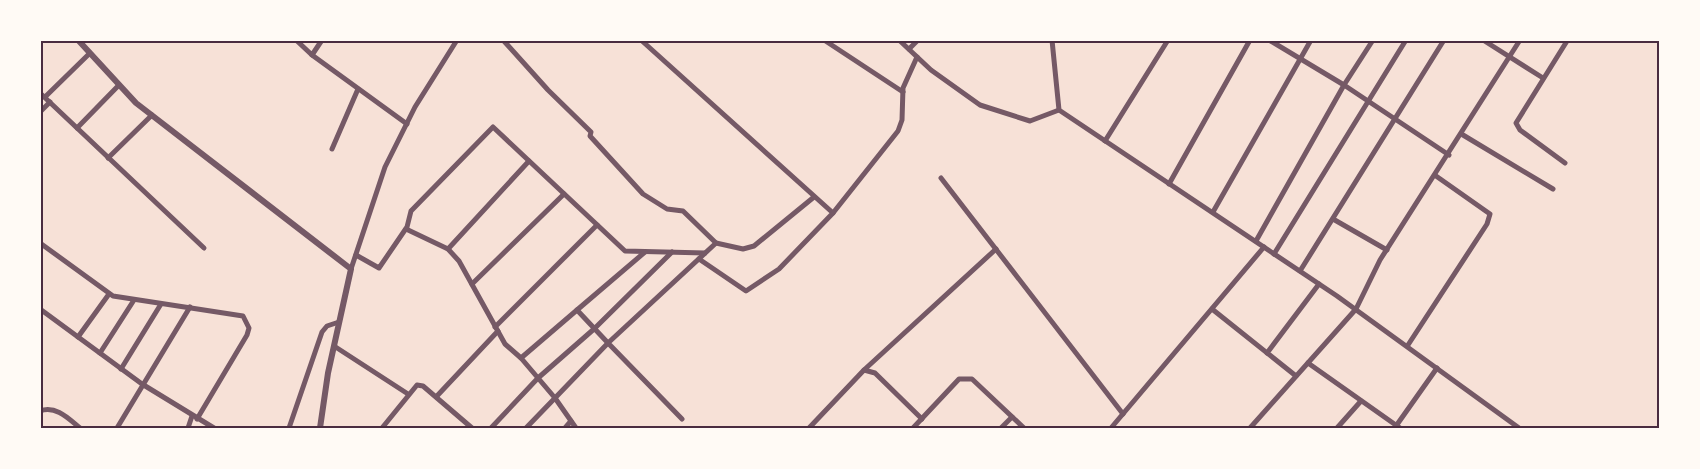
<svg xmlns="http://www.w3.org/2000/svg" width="1700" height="469" font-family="Signika,sans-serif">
	<rect width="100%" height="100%" fill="#f7e1d7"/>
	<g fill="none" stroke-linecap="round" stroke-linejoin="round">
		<!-- minor -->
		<g stroke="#755966" stroke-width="5">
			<polyline points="296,40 312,55 322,40"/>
			<polyline points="503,40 548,90 591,132 590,136 643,194 667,209 683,211 716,243 608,343 682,419"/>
			<polyline points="641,40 833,213 779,269 746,291 699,259"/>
			<polyline points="824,40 903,92"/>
			<polyline points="899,40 931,70 980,105 1030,121 1059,110"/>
			<polyline points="1052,40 1059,110 1337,296 1519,428"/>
			<polyline points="1269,40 1344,85 1449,155"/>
			<polyline points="1483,40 1543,78"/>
			<polyline points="909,49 918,40"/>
			<polyline points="312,55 407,124"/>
			<polyline points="40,93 204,248"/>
			<polyline points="45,97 90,53"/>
			<polyline points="40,112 50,102"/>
			<polyline points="77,128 119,85"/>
			<polyline points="1463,135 1553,189"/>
			<polyline points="1105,141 1168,40"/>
			<polyline points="332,149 358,89"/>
			<polyline points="108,158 152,115"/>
			<polyline points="1565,163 1520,130 1516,123 1567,41"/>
			<polyline points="941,178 1123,414"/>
			<polyline points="1169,184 1250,40"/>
			<polyline points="1213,212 1311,40"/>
			<polyline points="833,213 898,131 902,120 903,88 917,57"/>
			<polyline points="1333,219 1387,250"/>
			<polyline points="406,229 448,249 459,261 505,344 521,358"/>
			<polyline points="1256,241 1344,85 1373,40"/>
			<polyline points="40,243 113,296 243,316 249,328 247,335 197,419"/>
			<polyline points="716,243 743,249 754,246 814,197"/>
			<polyline points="448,249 529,161"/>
			<polyline points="1274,254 1406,40"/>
			<polyline points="356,255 379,268 407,227 411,211 493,127 625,251 705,253"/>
			<polyline points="351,269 385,167 415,107 457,40"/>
			<polyline points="1300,271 1444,40"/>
			<polyline points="472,284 564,194"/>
			<polyline points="40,309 142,384 214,428"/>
			<polyline points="1212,309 1296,376"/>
			<polyline points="577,310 645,252"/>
			<polyline points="495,327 597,225"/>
			<polyline points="78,337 109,294"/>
			<polyline points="1408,345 1487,224 1490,214 1436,176"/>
			<polyline points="334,346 408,394"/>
			<polyline points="100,353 134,300"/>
			<polyline points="1267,353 1319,284"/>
			<polyline points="1308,363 1400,428"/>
			<polyline points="121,369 161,304"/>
			<polyline points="864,370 996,249"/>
			<polyline points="436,397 498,331"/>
			<path d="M40 411C56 405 69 419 80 428"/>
			<polyline points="1396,426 1437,368"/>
			<polyline points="117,428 190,307"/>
			<polyline points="188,428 192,416"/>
			<polyline points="289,428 322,332 327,326 339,322"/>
			<polyline points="382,428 417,385 423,386 472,428"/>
			<polyline points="491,428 538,378 521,358 577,310 608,343 555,398 576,428"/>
			<polyline points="526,428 555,398 538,378 594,329 672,252"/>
			<polyline points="565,428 571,421"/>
			<polyline points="809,428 864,370 875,373 922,419"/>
			<polyline points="913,428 959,379 972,379 1024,428"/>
			<polyline points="1001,428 1012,417"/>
			<polyline points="1111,428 1264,247"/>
			<polyline points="1250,428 1356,309 1380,260 1520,40"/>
			<polyline points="1337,428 1361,401"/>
		</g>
		<!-- tertiary -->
		<polyline stroke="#755966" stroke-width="6" points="78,40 136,103 351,269 328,373 320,428"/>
	</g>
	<!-- border -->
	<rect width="1700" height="469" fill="none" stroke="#fffaf5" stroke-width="84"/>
	<rect x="42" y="42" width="1616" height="385" fill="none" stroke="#4a2c40" stroke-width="2"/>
</svg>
